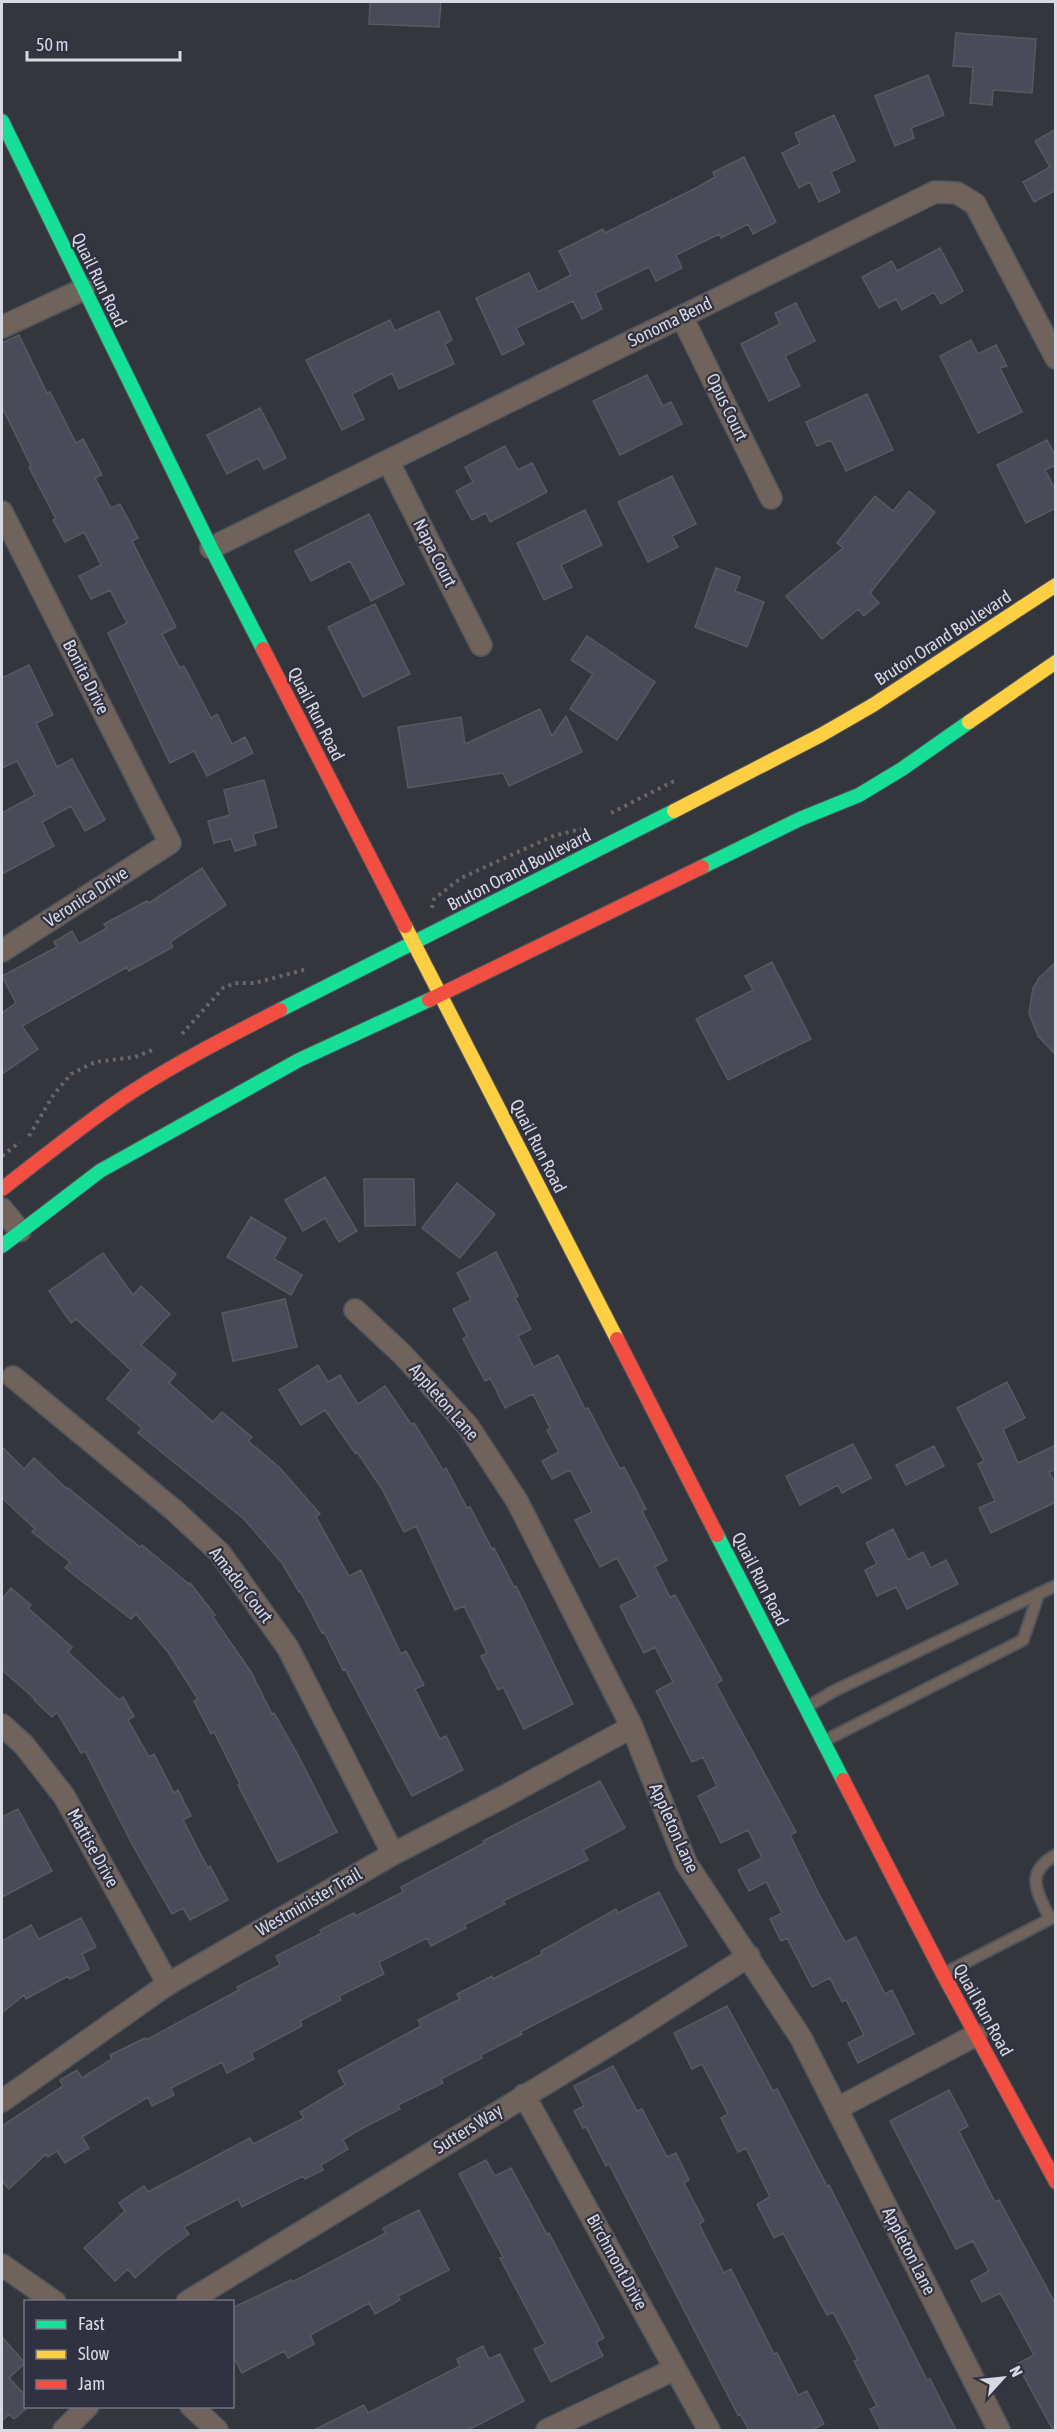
<svg xmlns="http://www.w3.org/2000/svg" width="1057" height="2432" viewBox="0 0 1057 2432" font-family="'Asap Condensed',sans-serif">
	<rect width="100%" height="100%" fill="#34363e"/>
	<path fill="#4a4b59" stroke="#585960" stroke-width="1.5" d="M370 2H441L439 27 369 24Z
		M956 33 1036 39 1032 93 993 90 992 105 970 103 973 67 953 66Z
		M928 75 944 115 911 128 914 138 895 146 875 96Z
		M834 115 855 161 831 172 840 192 819 202 810 182 799 188 782 153 800 144 795 133Z
		M1056 129V190L1034 202 1023 182 1050 167 1035 141Z
		M744 157 776 222 753 234 748 224 721 238 719 234 676 255 682 268 656 281 649 267 595 293 602 309 582 319 573 301 516 328 524 344 502 355 476 298 529 273 538 292 571 275 559 251 603 229 605 233 696 188 715 177 713 172Z
		M940 248 963 291 941 304 934 292 902 310 896 299 879 308 862 277 892 261 897 271Z
		M796 303 815 341 785 356 800 386 769 401 741 344 780 324 775 313Z
		M439 311 452 340 445 344 454 364 399 389 392 373 352 394 364 419 342 430 306 360 390 320 395 331Z
		M19 335 47 393 50 392 76 443 83 439 102 475 95 478 111 508 120 504 138 538 132 541 176 627 162 634 180 668 184 666 211 718 217 714 232 744 245 737 253 753 207 776 194 751 170 763 108 633 127 623 110 590 91 599 79 576 101 565 84 532 65 542 53 520 56 519 29 467 31 466 2 407V343Z
		M971 340 978 354 996 345 1007 366 1000 368 1022 412 978 433 940 356Z
		M647 375 663 406 671 402 682 424 620 455 593 401Z
		M867 394 893 450 846 471 831 440 817 446 806 422Z
		M260 408 286 458 264 469 258 458 227 474 207 435Z
		M1047 440 1056 457V465L1045 470 1056 491V508L1026 523 997 465Z
		M505 446 518 470 532 463 547 492 490 522 486 513 472 520 456 491 473 482 465 467Z
		M672 476 696 524 672 536 678 547 648 562 618 502Z
		M909 491 935 512 870 593 879 603 864 616 858 609 822 639 786 596 843 548 837 543 875 496 893 511Z
		M585 510 602 545 561 565 572 587 544 600 517 543Z
		M369 514 404 584 371 601 350 561 311 581 295 551Z
		M716 568 740 577 735 591 764 602 747 647 695 627Z
		M375 604 410 674 363 697 328 627Z
		M587 636 655 682 617 740 570 709 593 674 571 660Z
		M29 665 53 715 36 723 57 767 72 759 105 820 85 831 71 806 42 822 54 846 2 874V813L35 795 17 761 2 768V678Z
		M540 709 552 736 566 716 582 752 509 786 503 773 408 788 398 727 461 717 465 744Z
		M264 780 277 827 253 834 256 845 235 851 231 839 214 843 208 821 230 815 224 790Z
		M202 868 226 905 170 942 173 947 129 971 127 967 22 1026 38 1049 2 1074V1013L16 1003 2 976 57 947 54 942 72 931 79 944 107 928 104 924 147 901 149 903Z
		M772 962 811 1039 728 1080 696 1019 753 990 745 976Z
		M1056 962V1055L1038 1036 1029 1013 1033 988 1039 978Z
		M325 1177 357 1231 339 1242 325 1218 303 1231 285 1200Z
		M364 1179H414L415 1225 365 1226Z
		M457 1183 495 1214 460 1258 422 1228Z
		M251 1217 286 1238 274 1259 302 1275 291 1295 227 1257Z
		M496 1252 518 1296 515 1298 531 1329 518 1336 534 1367 558 1355 585 1409 588 1408 620 1469 624 1467 646 1509 642 1511 667 1560 655 1567 670 1597 675 1595 722 1680 716 1684 796 1832 790 1835 819 1894 845 1942 856 1937 885 1994 892 1990 914 2034 858 2063 848 2043 864 2035 846 2000 842 2002 830 1978 812 1987 787 1938 781 1941 770 1919 782 1913 766 1882 749 1891 738 1870 762 1858 748 1830 721 1843 698 1796 717 1786 703 1757 692 1762 656 1691 673 1682 655 1647 644 1653 620 1606 638 1597 617 1558 600 1567 575 1520 592 1512 570 1470 552 1479 542 1461 559 1452 547 1430 550 1428 533 1394 505 1408 490 1378 485 1381 463 1339 467 1336 453 1309 471 1300 457 1273Z
		M103 1253 133 1295 141 1286 170 1314 141 1345 176 1374 169 1383 213 1422 222 1412 252 1437 248 1441 279 1467 320 1514 316 1517 349 1576 361 1570 401 1654 406 1651 424 1685 415 1689 440 1739 446 1736 463 1770 412 1796 345 1669 343 1670 324 1632 322 1633 300 1591 299 1592 282 1563 244 1519 138 1433 142 1428 107 1399 131 1370 76 1319 71 1323 49 1291Z
		M285 1299 297 1347 233 1361 222 1313Z
		M318 1365 328 1382 340 1375 358 1404 385 1386 411 1424 414 1423 443 1470 446 1468 467 1508 470 1507 492 1549 494 1548 514 1587 516 1586 573 1704 524 1729 503 1687 498 1690 481 1656 487 1653 464 1606 455 1610 416 1526 404 1532 382 1489 357 1452 355 1453 325 1410 301 1425 279 1390Z
		M1007 1382 1025 1418 1003 1429 1018 1463 1056 1445V1469L1049 1472 1056 1485V1502L991 1533 979 1508 995 1501 978 1464 984 1461 957 1408Z
		M853 1444 871 1478 842 1493 838 1485 800 1505 786 1476Z
		M934 1446 944 1466 906 1485 896 1465Z
		M2 1447 24 1469 34 1458 67 1489 68 1488 140 1547 142 1545 189 1584 190 1583 215 1615 213 1617 251 1672 272 1714 274 1713 298 1755 337 1832 278 1862 238 1785 240 1784 214 1732 211 1734 194 1701 198 1699 168 1652 136 1614 131 1619 65 1568 70 1562 32 1532 35 1529 2 1498Z
		M893 1529 908 1560 923 1552 931 1568 946 1560 958 1584 907 1609 896 1587 877 1596 865 1570 877 1564 866 1543Z
		M11 1588 31 1605 28 1608 72 1647 68 1652 119 1700 123 1697 134 1716 128 1720 149 1757 154 1754 174 1793 178 1790 191 1816 183 1820 208 1868 210 1866 228 1900 190 1920 183 1908 172 1914 133 1846 85 1751 81 1753 57 1712 52 1717 34 1700 35 1699 2 1670V1599Z
		M600 1781 625 1828 583 1850 588 1860 503 1901 505 1904 464 1925 466 1928 431 1946 427 1938 379 1962 384 1974 339 1996 341 2000 300 2021 302 2026 251 2053 254 2059 227 2073 222 2062 171 2088 174 2095 152 2106 148 2097 82 2137 89 2148 65 2163 57 2151 48 2157 46 2154 9 2189 2 2181V2126L63 2086 60 2080 77 2070 82 2078 112 2059 110 2055 145 2038 146 2040 239 1990 237 1987 280 1965 276 1956 322 1933 320 1930 354 1913 356 1916 403 1892 401 1887 484 1843 483 1841Z
		M18 1809 52 1871 2 1897V1817Z
		M659 1892 687 1946 520 2032 522 2034 481 2055 482 2058 441 2079 443 2083 398 2105 400 2109 357 2131 343 2140 348 2149 321 2165 323 2170 305 2179 303 2176 242 2207 238 2199 184 2227 189 2234 163 2253 135 2278 128 2269 115 2281 84 2248 125 2211 119 2203 144 2186 148 2192 250 2138 253 2144 304 2118 300 2112 345 2085 338 2071 421 2026 418 2020 460 1999 457 1994 492 1976 493 1979 542 1954 541 1951 616 1909 618 1913Z
		M81 1918 96 1947 82 1954 89 1969 70 1979 68 1976 26 1999 24 1995 2 2013V1941L31 1925 39 1939Z
		M727 2006 773 2091 777 2089 827 2186 829 2185 927 2380 930 2379 956 2430H881L870 2409 877 2406 854 2361 858 2360 833 2312 827 2315 783 2233 774 2238 757 2204 770 2197 746 2148 738 2152 721 2118 728 2114 702 2064 692 2069 674 2033Z
		M613 2066 637 2111 642 2109 667 2157 676 2153 689 2180 684 2183 704 2221 699 2224 724 2273 731 2269 774 2354 777 2353 798 2395 807 2391 824 2424 812 2430H749L740 2414 738 2415 609 2164 606 2166 586 2127 583 2128 574 2111 584 2106 574 2086Z
		M949 2090 968 2126 959 2131 995 2202 999 2200 1056 2305V2430H1053L1017 2364 1034 2355 1013 2316 1000 2293 982 2302 971 2281 989 2271 973 2241 956 2249 890 2121Z
		M486 2160 495 2176 511 2168 547 2234 549 2233 604 2338 596 2342 603 2356 551 2382 534 2349 545 2344 500 2258 503 2257 459 2174Z
		M419 2210 449 2270 398 2296 400 2300 375 2314 369 2303 310 2335 314 2344 288 2358 284 2351 242 2373 232 2354V2308L291 2280 292 2282 344 2255 386 2233 383 2228Z
		M2 2337 25 2363 9 2378 26 2396V2409L14 2419 9 2414 2 2421Z
		M483 2346 489 2359 500 2354 524 2401 480 2424 467 2430H314L364 2405 368 2413 460 2366 457 2359Z"/>
	<g fill="none" stroke-linecap="round" stroke-linejoin="round">
		<g stroke="#52545b" stroke-width="14">
			<path id="lane" d="M807 1707 834 1691 1055 1586
				M824 1741 1023 1640 1039 1593
				M1050 1919C1038 1893 1023 1873 1056 1855
				M943 1974 1056 1916"/>
		</g>
		<g stroke="#52545b" stroke-width="24">
			<path id="street" d="M682 317 771 498
				M2 327 84 289
				M388 461 481 645
				M2 512 170 843 2 951
				M211 548 935 192 957 193 975 204 1056 358
				M2 1209 20 1231
				M355 1310 403 1355 468 1426 517 1501 632 1727 686 1863 801 2038 999 2430
				M13 1377 175 1511 220 1553 288 1648 393 1854
				M2 1725 24 1745 64 1796 168 1984
				M524 2095 709 2430
				M2 2101 168 1984 393 1854 505 1796 632 1727
				M838 2108 976 2035
				M2 2265 55 2302
				M187 2302 635 2029 749 1956
				M191 2406 217 2430
				M64 2430 88 2406
				M547 2430 675 2369"/>
		</g>
		<g stroke="#52545b" stroke-width="16">
			<path id="fast" d="M2 121 211 548 263 649
				M702 867 800 819 859 795 902 769 969 722
				M280 1010 674 811
				M2 1246 100 1171 299 1060 429 1000
				M717 1535 843 1780"/>
		</g>
		<g stroke="#52545b" stroke-width="16">
			<path id="slow" d="M969 722 1056 662
				M674 811 821 735 873 705 1056 585
				M405 926 617 1339"/>
		</g>
		<g stroke="#52545b" stroke-width="16">
			<path id="jam" d="M263 649 405 926
				M429 1000 702 867
				M2 1189C43 1157 84 1124 127 1095 176 1063 229 1036 280 1010
				M617 1339 717 1535
				M843 1780 943 1974 1056 2182"/>
		</g>
		<path stroke="#6c6563" stroke-width="4" stroke-dasharray="3 4.5" stroke-linecap="butt" d="M611 813 676 780
			M432 908 434 899 461 878 553 836 581 829
			M182 1034 223 988 235 983H255L307 969
			M29 1136 54 1094 71 1074 95 1062 135 1057 155 1049
			M2 1156 20 1142"/>
		<use href="#lane" stroke="#6f635c" stroke-width="10"/>
		<use href="#street" stroke="#6f635c" stroke-width="21"/>
		<use href="#fast" stroke="#16e098" stroke-width="14"/>
		<use href="#slow" stroke="#ffcf43" stroke-width="14"/>
		<use href="#jam" stroke="#f24e42" stroke-width="14"/>
	</g>
	<g text-anchor="middle" stroke-width="4.5" stroke-linejoin="round" paint-order="stroke">
		<g font-size="18" fill="#d7d8e2" stroke="#313241">
			<text transform="translate(99 280) rotate(64)" y="6">Quail Run Road</text>
			<text transform="translate(670 322) rotate(-26)" y="6">Sonoma Bend</text>
			<text transform="translate(727 407) rotate(64)" y="6">Opus Court</text>
			<text transform="translate(435 553) rotate(63)" y="6">Napa Court</text>
			<text transform="translate(943 638) rotate(-33)" y="6">Bruton Orand Boulevard</text>
			<text transform="translate(86 677) rotate(63)" y="6">Bonita Drive</text>
			<text transform="translate(316 714) rotate(63)" y="6">Quail Run Road</text>
			<text transform="translate(519 870) rotate(-27)" y="6">Bruton Orand Boulevard</text>
			<text transform="translate(86 897) rotate(-33)" y="6">Veronica Drive</text>
			<text transform="translate(538 1146) rotate(63)" y="6">Quail Run Road</text>
			<text transform="translate(444 1402) rotate(49)" y="6">Appleton Lane</text>
			<text transform="translate(760 1579) rotate(63)" y="6">Quail Run Road</text>
			<text transform="translate(241 1585) rotate(52)" y="6">Amador Court</text>
			<text transform="translate(674 1828) rotate(66)" y="6">Appleton Lane</text>
			<text transform="translate(93 1848) rotate(61)" y="6">Mattise Drive</text>
			<text transform="translate(309 1902) rotate(-30)" y="6">Westminister Trail</text>
			<text transform="translate(983 2010) rotate(61)" y="6">Quail Run Road</text>
			<text transform="translate(468 2129) rotate(-32)" y="6">Sutters Way</text>
			<text transform="translate(909 2251) rotate(63)" y="6">Appleton Lane</text>
			<text transform="translate(617 2262) rotate(61)" y="6">Birchmont Drive</text>
		</g>
	</g>
	<rect width="1057" height="2432" fill="none" stroke="#d7d8e2" stroke-width="6"/>
	<rect x="24" y="2300" width="210" height="108" fill="#313241" stroke="#737481" stroke-width="1.5"/>
	<rect x="36" y="2320" width="30" height="9" fill="#16e098" stroke="#737481" stroke-width="1.5"/>
	<text x="78" y="2330" font-size="18" fill="#d7d8e2">Fast</text>
	<rect x="36" y="2350" width="30" height="9" fill="#ffcf43" stroke="#737481" stroke-width="1.5"/>
	<text x="78" y="2360" font-size="18" fill="#d7d8e2">Slow</text>
	<rect x="36" y="2380" width="30" height="9" fill="#f24e42" stroke="#737481" stroke-width="1.5"/>
	<text x="78" y="2390" font-size="18" fill="#d7d8e2">Jam</text>
	<g transform="translate(1003 2378) rotate(63)" stroke="#313241" stroke-width="4.5" paint-order="stroke">
	<path d="M0-4.5L10 22L0 15L-10 22Z" fill="#d7d8e2"/>
	<text y="-9" font-size="16" font-weight="bold" text-anchor="middle" fill="#d7d8e2">N</text>
	</g>
	<path d="M27 51v9h153v-9" fill="none" stroke="#d7d8e2" stroke-width="3"/>
	<text x="36" y="51" font-size="18" fill="#d7d8e2" stroke="#313241" stroke-width="4.5" paint-order="stroke">50 m</text>
</svg>
